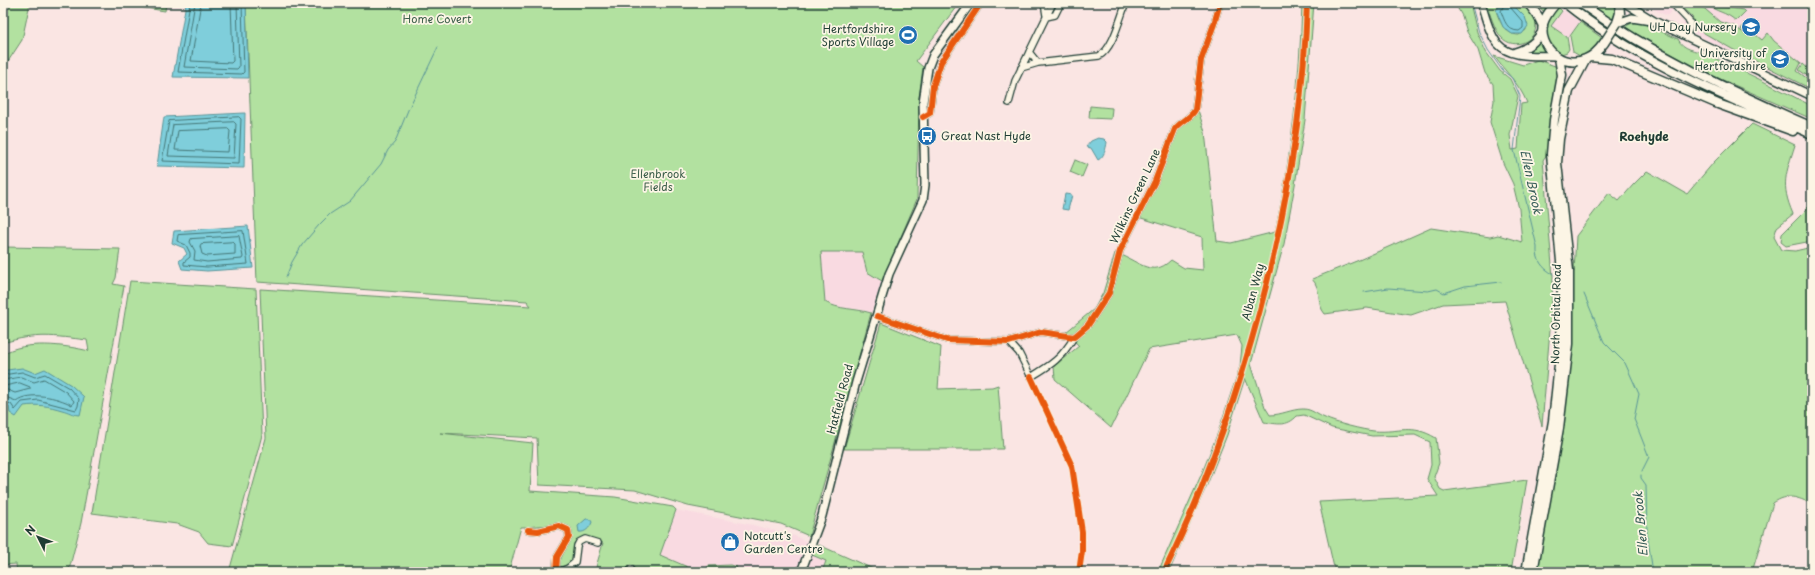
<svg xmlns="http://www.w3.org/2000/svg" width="1815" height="575" viewBox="0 0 1815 575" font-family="'Playpen Sans',sans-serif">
	<rect width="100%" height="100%" fill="#fae5e3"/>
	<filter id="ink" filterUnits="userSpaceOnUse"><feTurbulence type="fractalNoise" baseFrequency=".025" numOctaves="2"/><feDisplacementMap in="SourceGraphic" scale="8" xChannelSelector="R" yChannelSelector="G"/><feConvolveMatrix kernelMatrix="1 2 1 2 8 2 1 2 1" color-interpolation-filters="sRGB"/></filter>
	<g filter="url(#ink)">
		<path fill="#f9dae1" d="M1642 3H1812V91L1682 27 1685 20 1674 8 1667 16Z
			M1563 10 1580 22 1570 36 1566 37 1551 26Z
			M821 252H863L867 272 882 281 871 313 859 309 835 308 825 302Z
			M676 510 753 525 795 536 815 546 819 545 843 572H699L660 555Z"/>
		<path fill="#b2e1a0" stroke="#688f6a" d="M3 3H30L22 40 3 69Z
			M113 3H166L165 11Z
			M246 3H959L916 61 923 67 919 98 917 199 882 281 867 272 862 252H821L825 302C839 310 855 308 871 313L809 536 781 524 688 506 635 490 539 485 537 438 440 433 533 443 530 491 615 497 673 507 676 510 660 555 699 572H641L634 569 596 567 603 543C592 540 583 535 574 543L573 561 561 569 559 566C561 553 570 546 572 535L567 526C559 523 532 527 521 527L509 572H229L266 438 260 289 531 306 527 301 257 282Z
			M1302 3H1314L1305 120 1295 185 1284 244 1251 364 1265 407 1270 415C1281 415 1292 409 1303 409 1312 409 1317 415 1325 418 1335 423 1363 430 1374 431 1400 433 1411 423 1436 438L1439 463 1434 477 1440 489 1444 491 1527 480 1511 572H1335L1319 502 1438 496 1427 479 1431 465 1430 442 1415 435 1372 436 1332 428 1304 415 1297 416C1287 427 1277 424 1264 422L1245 378 1227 435 1207 485 1169 572H1158L1202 473 1218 432 1240 366 1242 346 1237 335 1149 349 1111 428 1055 379 1054 366 1079 346 1066 332 1094 309 1103 293 1115 253C1136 258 1151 280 1171 260L1184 268 1203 270 1202 237 1138 217 1157 183 1177 130 1192 118 1198 110 1205 132 1217 241 1231 243 1275 232C1291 157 1300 79 1302 3Z
			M1463 3H1470L1477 32 1486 52 1500 71 1510 79 1518 96 1510 135 1512 150 1518 149 1521 104 1527 103C1519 83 1506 73 1494 56L1523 65 1538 60 1555 66 1558 73 1550 115 1547 154 1543 160 1553 277 1551 317 1542 426 1505 301 1443 304 1411 315 1367 308 1325 314C1316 304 1322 289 1312 279L1359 260 1431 228 1490 237 1498 235 1522 242 1519 209 1513 184 1503 163 1490 122 1494 101 1493 84 1485 73 1478 50 1467 32 1462 16 1457 7Z
			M1486 3H1502L1496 10C1499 21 1505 35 1519 35L1526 30 1525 17 1511 3H1521C1526 8 1532 14 1535 20 1541 40 1514 52 1501 37 1494 28 1490 14 1486 3Z
			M1536 3H1551L1544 12Z
			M1588 3H1614L1615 13 1612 20Z
			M1677 3H1698L1720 22 1734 26 1745 34 1741 29 1744 25 1762 40 1768 33 1774 41 1801 63 1797 71 1812 82 1811 89 1732 49 1697 29 1692 17Z
			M1707 4 1743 10 1745 12 1736 21C1725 11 1717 13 1707 4Z
			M1558 7 1562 11 1551 26 1567 37 1569 49 1567 52 1561 54C1540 41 1545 24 1558 7Z
			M1580 22 1602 38 1592 50 1580 56 1573 52 1570 36Z
			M1640 22 1678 39C1683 50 1695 50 1706 54 1742 70 1777 88 1812 106V119L1702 71 1624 27 1632 23Z
			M1539 42 1544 52 1525 53V51L1532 48Z
			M1803 64 1812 72V79L1799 70Z
			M1090 106 1112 108 1111 119 1089 118Z
			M1752 124 1795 145C1786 174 1780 184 1793 214L1777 227 1774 237 1781 250 1795 251 1812 247V504C1797 497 1788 493 1773 503L1752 572H1537L1559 453 1564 418 1572 272H1574L1576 236 1609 193 1619 201 1633 185 1647 171 1687 194 1714 162Z
			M1075 160 1087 165 1082 177 1070 172Z
			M1810 199 1812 201V241L1786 246 1781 242 1782 234 1807 209Z
			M3 247 120 249 116 278 113 284 124 286 81 523 69 570 64 572H17L16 564 3 565V354C25 340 65 345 89 351L87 340C54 336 36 333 3 343Z
			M130 281 256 289 262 435 232 546 208 543 199 532 177 524 92 513Z
			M881 323 941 347 938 389 992 387 998 385 1003 449H844Z
			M819 545 880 572H822L826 561 812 555 815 546Z
			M730 565 737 567 735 570 716 572 707 569 708 566Z"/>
		<path fill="#7fcedb" stroke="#599498" d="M186 3H246L248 78 173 77Z
			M1502 3H1511L1525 17 1528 26 1522 34H1512L1503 27 1496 10Z
			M245 113 244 168 157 166 164 117Z
			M1098 138 1104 139 1107 142C1106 149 1104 157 1098 160L1091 148 1086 147 1091 141Z
			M1065 194 1072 195 1068 210 1062 209Z
			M248 226 253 268 207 271 182 269 179 261 187 254 184 248 172 243 174 231Z
			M22 368 35 373 45 369 71 385 84 397 80 415C70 414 70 412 62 410 49 406 37 404 24 406L16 417 10 413 9 407 3 404V372L7 370Z
			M586 519H590L592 522C590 528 585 533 579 532L578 526Z"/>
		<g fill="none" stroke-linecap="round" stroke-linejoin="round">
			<path stroke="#457777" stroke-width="1" d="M190 3 178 72 242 74 244 72 242 3
				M195 3 184 67 237 69 239 67 237 3
				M201 3 191 61 231 63 233 61 231 3
				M1505 3 1501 11C1504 20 1507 31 1519 31L1523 28V22L1510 7 1509 3
				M239 117 241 119 239 164 162 161 169 121Z
				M234 122 236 124 234 158 168 156 173 125Z
				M228 129 230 131 228 152 175 150 178 131Z
				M243 231 248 264 207 267 184 265V262L190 257V253L186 245 177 241 178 235Z
				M239 236 243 257 242 259 207 262 194 260 195 251 190 242 191 239Z
				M233 242 235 244V254L207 256 202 254 200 246 201 244Z
				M3 375 22 372 35 377 45 374 69 388 79 399 78 406 76 410 38 400 22 402 15 410 11 404 3 401
				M3 380 21 377 34 382 44 379 66 392 74 401 72 405C58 397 29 391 16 401L3 396
				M20 383 30 387V389L15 393 5 389 6 386Z"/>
			<path stroke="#599498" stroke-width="1" d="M1471 3 1479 32 1488 50 1502 70 1512 78 1520 96 1514 150 1537 247C1536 260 1542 268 1553 274
				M286 277 292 262 302 245 319 225 330 214 350 201 381 164 388 150 395 142 408 110 438 47
				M1364 292 1388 288 1428 291 1437 289 1444 293 1465 286 1501 282
				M1584 294 1604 342 1625 363 1639 394 1634 419 1649 457 1642 471
				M1641 475V478L1646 485 1647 534 1653 572"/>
			<g stroke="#1f3d34" stroke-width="8">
				<path id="minor" d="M1044 3 1046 15
					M1672 3 1690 22V27L1686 37
					M1046 17 1055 15 1061 3
					M1029 52 1038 63 1099 56C1113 49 1120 18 1126 3
					M1021 68 1038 63
					M1009 103 1015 81 1053 3
					M923 117 930 113 933 86 941 62 981 3
					M877 316 947 340 1009 342 1041 332 1074 337 1088 325 1109 293 1120 251 1155 181 1175 129C1181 121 1190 119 1195 110L1201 60 1214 24 1220 3
					M1009 342 1019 353 1031 377C1051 365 1062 358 1074 337
					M528 530 538 531 559 526 568 530 569 537 557 557 556 572
					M558 572 568 568 575 562 577 546 579 542 585 539 598 543
					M604 572H617
					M629 572 631 569"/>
			</g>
			<g stroke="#1f3d34" stroke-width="10">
				<path id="major" d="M1481 3C1485 15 1489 34 1498 44 1511 59 1538 55 1555 56
					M1625 3 1654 21 1812 96
					M1617 23 1632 18 1651 21
					M1515 52C1528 48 1536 42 1543 30
					M801 572 822 516 856 382 889 274 923 200 925 185 923 102 928 68 933 55 971 3"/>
			</g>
			<g stroke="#1f3d34" stroke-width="11">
				<path id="highway" d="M1528 3 1538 16 1543 26
					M1556 3C1551 9 1545 16 1543 24 1538 48 1563 69 1586 59 1593 56 1599 50 1604 43
					M1565 3C1638 62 1727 97 1812 134
					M1580 3C1655 56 1728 90 1812 127
					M1617 23 1620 13 1619 3
					M1590 57 1612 59 1718 104 1793 131
					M1526 572 1553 421 1561 345 1562 272 1551 154 1554 120 1562 75 1559 58
					M1533 572 1559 428 1569 344V271L1557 163 1559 139 1569 91 1586 59"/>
			</g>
			<use href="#minor" stroke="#fcf5e5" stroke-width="5.5"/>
			<use href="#major" stroke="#fcf5e5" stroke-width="7"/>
			<use href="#highway" stroke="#fcf5e5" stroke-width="8"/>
			<g stroke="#1f3d34" stroke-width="11" stroke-linecap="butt">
				<path id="highway-bridge" d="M1604 43 1617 23"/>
			</g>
			<use href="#highway-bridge" stroke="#fcf5e5" stroke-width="8"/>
			<g stroke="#fcf5e5" stroke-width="8">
				<path id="cycleway" d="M923 117 930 113 933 86 941 62 981 3
					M877 316 947 340 1009 342 1041 332 1074 337 1088 325 1109 293 1120 251 1155 181 1175 129C1181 121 1190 119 1195 110L1201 60 1214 24 1220 3
					M1031 377 1072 466 1082 532V551L1079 572
					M528 530 538 531 559 526 568 530 569 537 557 557 556 572
					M1164 572C1177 545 1190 517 1201 489 1261 336 1302 167 1307 3"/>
			</g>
			<use href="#cycleway" stroke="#e8590c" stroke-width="6"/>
		</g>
	</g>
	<defs>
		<g id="school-disc" transform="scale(1)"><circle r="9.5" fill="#1f6fb2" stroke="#fcf5e5"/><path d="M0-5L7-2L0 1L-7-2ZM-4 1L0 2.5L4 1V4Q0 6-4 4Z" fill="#fff"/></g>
		<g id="stadium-disc" transform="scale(1)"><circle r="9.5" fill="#1f6fb2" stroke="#fcf5e5"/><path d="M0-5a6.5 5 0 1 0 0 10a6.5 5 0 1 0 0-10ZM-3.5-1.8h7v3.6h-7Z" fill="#fff"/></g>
		<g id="university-disc" transform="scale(1)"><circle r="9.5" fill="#1f6fb2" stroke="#fcf5e5"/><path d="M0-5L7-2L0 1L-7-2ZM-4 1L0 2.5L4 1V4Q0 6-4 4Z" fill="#fff"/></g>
		<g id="bus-disc" transform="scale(1)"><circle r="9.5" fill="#1f6fb2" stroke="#fcf5e5"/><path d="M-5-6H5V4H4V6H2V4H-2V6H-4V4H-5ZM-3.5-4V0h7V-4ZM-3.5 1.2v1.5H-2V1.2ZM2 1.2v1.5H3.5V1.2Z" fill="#fff"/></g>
		<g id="shop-disc" transform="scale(1)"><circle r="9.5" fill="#1f6fb2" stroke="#fcf5e5"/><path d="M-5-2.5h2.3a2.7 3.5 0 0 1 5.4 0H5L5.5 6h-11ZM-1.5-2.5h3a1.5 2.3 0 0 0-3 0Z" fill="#fff"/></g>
	</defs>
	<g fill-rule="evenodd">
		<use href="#school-disc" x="1751" y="27"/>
		<use href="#stadium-disc" x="908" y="35"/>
		<use href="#university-disc" x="1780" y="59"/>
		<use href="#bus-disc" x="927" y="136"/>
		<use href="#shop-disc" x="730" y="542"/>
	</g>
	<g text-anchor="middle" stroke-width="3.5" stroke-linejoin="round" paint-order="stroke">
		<g font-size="11" fill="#3c5e4a" stroke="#fcf5e5">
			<text x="437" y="23">Home Covert</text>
			<text x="658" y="178">Ellenbrook<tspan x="658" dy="13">Fields</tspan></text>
		</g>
		<g font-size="11" fill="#1f3d34" stroke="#fcf5e5" text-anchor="end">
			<text x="1737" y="31">UH Day Nursery</text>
			<text x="894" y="33">Hertfordshire<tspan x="894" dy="13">Sports Village</tspan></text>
			<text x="1766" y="57">University of<tspan x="1766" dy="13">Hertfordshire</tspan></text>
			<text x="941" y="140" text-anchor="start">Great Nast Hyde</text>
			<text x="744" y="540" text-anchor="start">Notcutt's<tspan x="744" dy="13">Garden Centre</tspan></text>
		</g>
		<g font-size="11" fill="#1f3d34" stroke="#fcf5e5">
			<text transform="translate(1135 196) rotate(-65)" y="4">Wilkins Green Lane</text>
			<text transform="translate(1253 292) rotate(-75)" y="4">Alban Way</text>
			<text transform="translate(1556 314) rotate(-89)" y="4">North Orbital Road</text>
			<text transform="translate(840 399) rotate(-75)" y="4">Hatfield Road</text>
		</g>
		<g font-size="12" font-weight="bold" fill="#1f3d34" stroke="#fcf5e5">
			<text x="1644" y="141">Roehyde</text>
		</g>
		<g font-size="12" font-style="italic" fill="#325a55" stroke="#fcf5e5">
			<text transform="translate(1531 182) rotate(78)" y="4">Ellen Brook</text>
			<text transform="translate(1641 524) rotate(-95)" y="4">Ellen Brook</text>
		</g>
	</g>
	<rect width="1815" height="575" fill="none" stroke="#fcf5e5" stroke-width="16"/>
	<rect x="8" y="8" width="1799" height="559" fill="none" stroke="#1f3d34" stroke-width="1.5" filter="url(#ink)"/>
	<g transform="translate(38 537) rotate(312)" stroke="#fcf5e5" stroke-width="3" paint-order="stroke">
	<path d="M0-3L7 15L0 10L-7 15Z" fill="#1f3d34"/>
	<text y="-6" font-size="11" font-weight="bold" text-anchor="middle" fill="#1f3d34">N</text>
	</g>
</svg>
